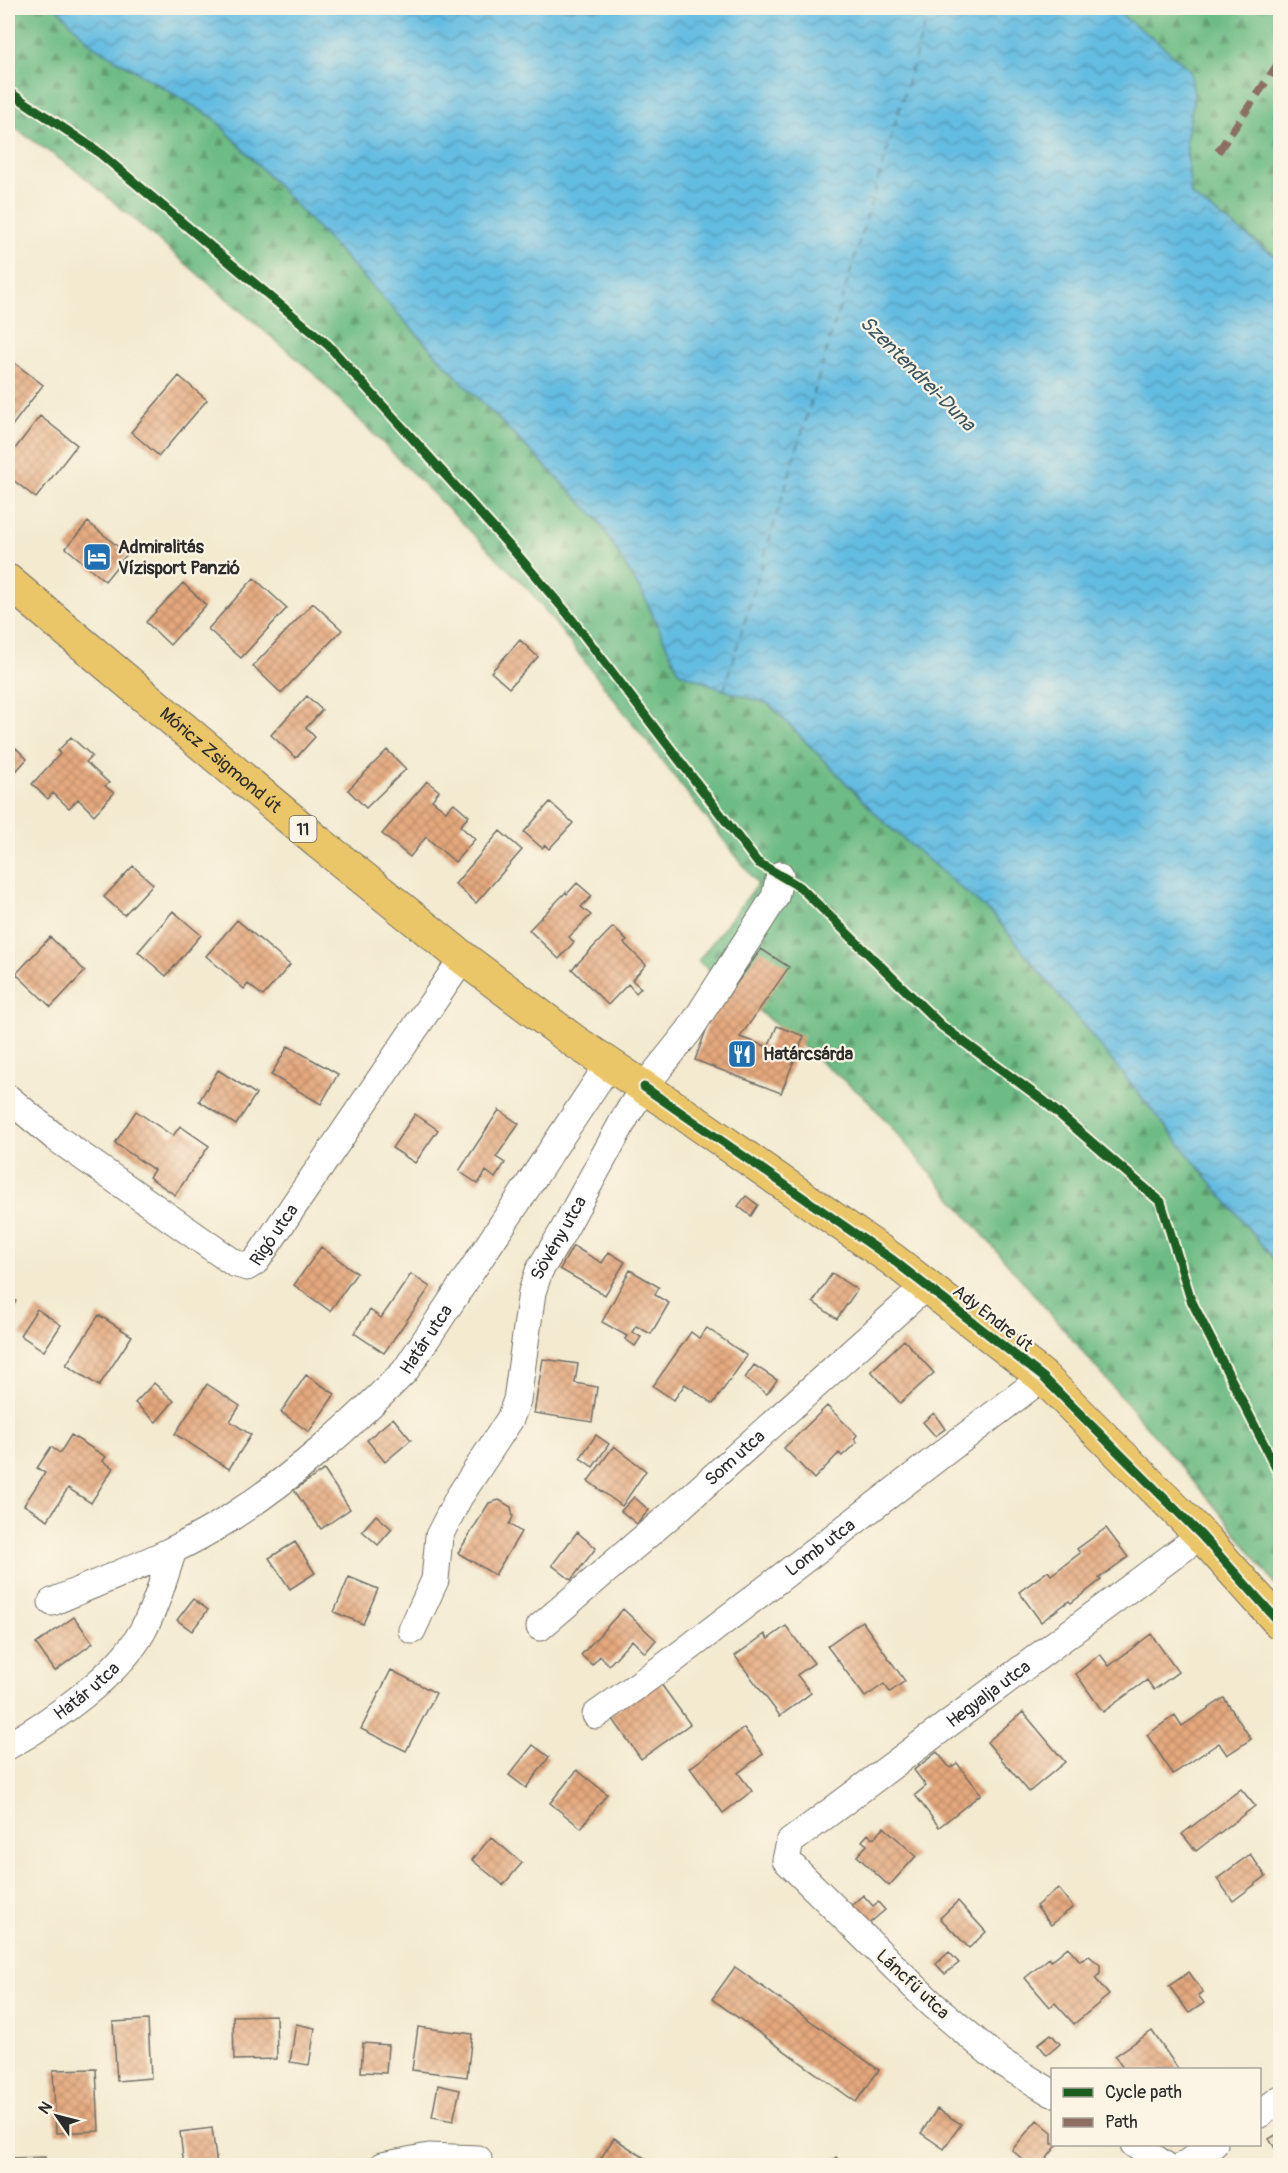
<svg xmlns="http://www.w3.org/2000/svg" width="1288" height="2173" viewBox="0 0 1288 2173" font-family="Pangolin,sans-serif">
	<defs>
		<pattern id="forest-firs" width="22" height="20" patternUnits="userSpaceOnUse" patternTransform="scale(1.5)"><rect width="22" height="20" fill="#6ebc85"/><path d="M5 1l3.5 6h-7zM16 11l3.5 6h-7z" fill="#5b996d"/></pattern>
		<pattern id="water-waves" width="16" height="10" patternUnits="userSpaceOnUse" patternTransform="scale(1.5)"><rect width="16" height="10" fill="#64bce1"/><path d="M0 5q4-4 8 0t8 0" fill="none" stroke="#5399b7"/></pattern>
		<pattern id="building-cross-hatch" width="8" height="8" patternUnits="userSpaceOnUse" patternTransform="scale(1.5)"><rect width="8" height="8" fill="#e5a97e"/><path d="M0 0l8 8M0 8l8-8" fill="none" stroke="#ba8a67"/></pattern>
	</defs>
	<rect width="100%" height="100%" fill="#fcf5e5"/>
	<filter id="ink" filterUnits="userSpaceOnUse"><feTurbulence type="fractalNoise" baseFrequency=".0167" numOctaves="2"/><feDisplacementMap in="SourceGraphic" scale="12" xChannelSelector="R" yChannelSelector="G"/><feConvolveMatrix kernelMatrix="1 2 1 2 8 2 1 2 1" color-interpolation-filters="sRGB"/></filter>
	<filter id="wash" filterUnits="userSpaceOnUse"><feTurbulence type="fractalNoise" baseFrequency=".008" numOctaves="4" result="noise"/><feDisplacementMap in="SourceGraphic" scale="24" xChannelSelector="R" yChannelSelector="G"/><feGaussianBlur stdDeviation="1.35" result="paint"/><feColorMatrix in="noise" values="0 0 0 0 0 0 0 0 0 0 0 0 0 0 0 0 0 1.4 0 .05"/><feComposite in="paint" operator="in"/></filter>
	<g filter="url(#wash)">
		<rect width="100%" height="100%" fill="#f3ead0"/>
		<path fill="url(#forest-firs)" stroke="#4c7458" stroke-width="1.5" d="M8 8H57L92 45 214 118 462 382 597 518 645 598 679 672 724 690 769 704 885 823 995 917 1280 1267V1591L1228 1522 869 1101 698 961 758 884 530 591 309 369 81 174 8 123Z
			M1112 8H1280V251L1275 255 1191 195 1186 141 1194 96Z"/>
		<path fill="url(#water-waves)" stroke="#487486" stroke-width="1.5" d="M57 8H1112L1158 42 1190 70 1194 96 1186 141 1191 195 1274 255 1280 251V1267L995 917 885 823 769 704 724 690 679 672 645 598 597 518 462 382 214 118 92 45Z"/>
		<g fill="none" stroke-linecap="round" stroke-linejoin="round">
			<path stroke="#3c5662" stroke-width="1.5" stroke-dasharray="8 6" stroke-linecap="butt" d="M724 690 930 8"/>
		</g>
		<g id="blocks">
			<path fill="url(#building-cross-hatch)" d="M8 358 43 385 8 431Z
				M179 376 207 400 159 456 131 432Z
				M40 416 77 445 36 498 8 476V458Z
				M88 522 127 554 105 581 66 548Z
				M254 578 287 608 241 658 208 629Z
				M183 583 206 605 170 645 146 622Z
				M313 603 342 630 281 693 253 666Z
				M520 640 538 657 509 688 491 672Z
				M307 696 322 710 306 728 315 737 296 758 271 735Z
				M71 737 92 756 86 762 109 783 105 786 114 793 94 815 78 799 69 808 53 793 48 799 32 784 60 754 58 751Z
				M16 748 27 759 8 780V757Z
				M387 750 406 769 366 808 348 790Z
				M427 781 439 791 432 800 446 811 454 803 469 816 460 826 475 839 455 862 426 837 410 857 382 834Z
				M550 802 573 823 549 849 545 845 542 848 524 832Z
				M500 831 522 850 476 903 455 884Z
				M133 866 153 884 124 915 104 897Z
				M577 883 592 896 581 907 591 915 569 937 574 942 559 959 529 930 566 892 567 894Z
				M173 911 201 935 166 976 138 952Z
				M237 920 290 965 263 996 248 984 244 989 206 956Z
				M613 927 627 941 624 943 646 965 632 980 641 988 636 993 628 984 608 1005 572 969Z
				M50 937 85 971 51 1007 16 974Z
				M761 949 789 967 740 1037 768 1047 777 1026 804 1036 781 1093 695 1060 709 1022Z
				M288 1046 338 1074 321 1104 271 1075Z
				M218 1070 256 1094 236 1125 199 1101Z
				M499 1110 519 1124 496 1157 505 1163 495 1178 486 1171 478 1184 459 1171Z
				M136 1111 173 1136 180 1126 209 1146 175 1195 149 1177 154 1170 115 1143Z
				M415 1114 438 1130 415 1163 392 1148Z
				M746 1196 758 1205 751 1216 738 1206Z
				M573 1246 602 1263 609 1252 625 1262 605 1295 560 1269Z
				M321 1247 357 1273 330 1311 294 1285Z
				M630 1270 659 1287 655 1295 669 1303 651 1334 636 1326 632 1332 641 1337 635 1346 625 1339 627 1336 602 1322Z
				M832 1273 857 1290 837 1319 813 1302Z
				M411 1274 430 1287 384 1353 354 1333 370 1310 381 1318Z
				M8 1296 16 1301 8 1315Z
				M37 1309 61 1325 44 1351 20 1335Z
				M99 1315 132 1336 99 1386 66 1365Z
				M707 1328 747 1356 713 1404 685 1384 674 1400 653 1386 691 1332 699 1338Z
				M904 1340 934 1373 900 1403 871 1371Z
				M543 1359 578 1364 575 1383 597 1387 592 1422 534 1413Z
				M754 1365 777 1380 767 1394 745 1378Z
				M306 1375 335 1394 309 1432 281 1412Z
				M154 1383 174 1401 156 1422 135 1403Z
				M207 1384 240 1406 230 1421 251 1435 229 1469 175 1434Z
				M827 1406 857 1435 854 1439 857 1442 842 1456 839 1453 814 1479 784 1448Z
				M934 1413 945 1429 935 1436 923 1422Z
				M393 1418 411 1440 385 1462 367 1440Z
				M71 1435 106 1457 103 1461 113 1468 91 1503 68 1488 48 1520 24 1505 45 1473 37 1468 51 1447 60 1453Z
				M596 1435 609 1444 593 1467 580 1458Z
				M614 1446 646 1471 622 1506 588 1481Z
				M324 1470 350 1509 321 1529 294 1490Z
				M634 1497 649 1510 637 1524 621 1511Z
				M499 1500 511 1507 513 1517 509 1524 521 1532 495 1575 458 1553 489 1503Z
				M376 1515 392 1529 378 1545 362 1531Z
				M1106 1528 1128 1557 1099 1578 1101 1580 1071 1603 1069 1601 1041 1622 1019 1592 1048 1571 1051 1575 1080 1553 1077 1549Z
				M577 1532 596 1548 571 1580 552 1565Z
				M295 1542 315 1573 290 1589 269 1558Z
				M349 1577 378 1589 363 1624 334 1612Z
				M193 1599 208 1610 192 1631 177 1620Z
				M623 1609 656 1640 645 1653 632 1640 609 1665 600 1656 592 1665 581 1655Z
				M74 1617 93 1643 55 1671 36 1644Z
				M862 1621 905 1681 890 1692 884 1684 865 1697 827 1646Z
				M786 1626 814 1663 797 1675 811 1693 780 1716 735 1656 765 1634 768 1639Z
				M1151 1634 1178 1672 1154 1690 1147 1680 1103 1712 1076 1674 1100 1654 1109 1666Z
				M391 1670 436 1693 406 1751 361 1729Z
				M658 1680 690 1724 641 1759 610 1715Z
				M1224 1698 1251 1739 1227 1755 1219 1743 1173 1774 1147 1735 1175 1715 1182 1726Z
				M1023 1712 1065 1762 1029 1792 987 1742Z
				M744 1728 763 1754 738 1773 752 1791 723 1813 690 1768Z
				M533 1745 549 1757 526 1788 509 1775Z
				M937 1752 950 1768 957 1763 981 1794 939 1827 915 1795 926 1786 914 1770Z
				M577 1770 607 1794 581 1828 550 1803Z
				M1241 1789 1255 1806 1196 1851 1182 1834Z
				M884 1827 916 1856 889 1886 857 1856 867 1845 862 1841 868 1834 873 1839Z
				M491 1837 522 1863 503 1885 472 1860Z
				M1250 1854 1266 1876 1233 1901 1217 1879Z
				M1058 1888 1073 1907 1051 1925 1036 1906Z
				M863 1895 873 1906 878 1902 885 1910 866 1926 849 1908Z
				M958 1901 986 1932 969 1948 940 1918Z
				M1068 1947 1080 1961 1089 1956 1100 1965V1974L1095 1978 1109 1995 1074 2024 1055 2003 1050 2007 1025 1978 1049 1958 1051 1961Z
				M949 1952 959 1963 945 1974 936 1964Z
				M735 1967 879 2070 856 2102 712 1999Z
				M1189 1972 1203 1992 1198 1995 1204 2003 1189 2013 1169 1986Z
				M276 2015 277 2059 234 2060 233 2016Z
				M148 2020 151 2078 117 2081 113 2022Z
				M296 2024 315 2028 309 2065 290 2062Z
				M418 2027 472 2034 467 2077 412 2070Z
				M1152 2031 1179 2070H1124L1115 2056Z
				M1051 2034 1060 2044 1047 2055 1038 2044Z
				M363 2043 388 2045 386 2073 361 2072Z
				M96 2069 99 2131 56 2133 53 2070Z
				M438 2085 460 2090 453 2121 432 2117Z
				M937 2109 961 2124 944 2149 921 2133Z
				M1037 2120 1052 2132V2144H1058L1041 2166H1030L1012 2150Z
				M212 2128 217 2166H184L180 2132Z
				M1280 2132V2156L1269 2139Z
				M614 2138 657 2166 597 2164Z
				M45 2157V2166H8V2158Z
				M836 2157 846 2166H830Z"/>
		</g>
	</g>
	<g filter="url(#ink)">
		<use href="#blocks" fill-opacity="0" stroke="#716e65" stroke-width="1.5"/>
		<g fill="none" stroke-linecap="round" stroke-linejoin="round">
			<g stroke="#716e65" stroke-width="29">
				<g id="minor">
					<path id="s1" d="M8 1098 56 1138 234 1263 247 1267 256 1261 463 958"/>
					<path id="s2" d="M52 1602C112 1576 175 1554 230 1518 294 1477 351 1425 405 1371L609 1064"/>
					<path id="s3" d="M540 1627 681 1506 926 1286"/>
					<path id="s4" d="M412 1630 435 1580 439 1536 459 1497 510 1419 517 1400 532 1292 539 1271 562 1233 626 1116 644 1087 689 1031 775 897 780 875"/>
					<path id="s5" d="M596 1715 669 1663 1043 1377"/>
					<path id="s6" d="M8 1746C52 1721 117 1676 142 1632 156 1606 164 1578 173 1550"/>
					<path id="s7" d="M1052 2093 1001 2062 932 2004 786 1860 790 1842 1201 1535"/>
					<path d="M1260 2114 1280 2099"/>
					<path d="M1134 2144 1166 2166"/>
					<path d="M382 2166 429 2157 478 2159"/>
					<path d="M1183 2166 1214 2144"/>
				</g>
			</g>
			<g stroke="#716e65" stroke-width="35">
				<g id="major">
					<path id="s8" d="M8 581 318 842 463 958 574 1041 677 1109 893 1260 1043 1377 1201 1535 1280 1623"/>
				</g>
			</g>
			<use href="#minor" stroke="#fff" stroke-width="27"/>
			<use href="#major" stroke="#ebc669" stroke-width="33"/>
			<path stroke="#8d6e63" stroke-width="8" stroke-dasharray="15 8" stroke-linecap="butt" d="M1218 152 1280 61"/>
			<g stroke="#fcf5e5" stroke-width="13">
				<path id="cycleway" d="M8 91 96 150 328 345 514 551 567 613 757 862 800 887 942 1026 1044 1101 1161 1202 1191 1300 1280 1476
					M644 1087 893 1260 1043 1377 1201 1535 1280 1623"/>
			</g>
			<use href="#cycleway" stroke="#1b5e20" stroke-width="9"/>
		</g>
	</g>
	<defs>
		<g id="hotel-square" transform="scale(1.5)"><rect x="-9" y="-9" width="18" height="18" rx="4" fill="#1f6fb2" stroke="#fcf5e5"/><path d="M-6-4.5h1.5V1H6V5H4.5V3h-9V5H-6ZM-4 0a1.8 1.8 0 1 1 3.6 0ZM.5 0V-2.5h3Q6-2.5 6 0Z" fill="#fff"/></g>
		<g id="restaurant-square" transform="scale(1.5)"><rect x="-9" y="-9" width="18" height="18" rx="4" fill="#1f6fb2" stroke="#fcf5e5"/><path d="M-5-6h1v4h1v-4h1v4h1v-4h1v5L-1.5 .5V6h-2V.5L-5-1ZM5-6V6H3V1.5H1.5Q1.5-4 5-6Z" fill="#fff"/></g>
	</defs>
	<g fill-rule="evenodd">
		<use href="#hotel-square" x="97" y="557"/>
		<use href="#restaurant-square" x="742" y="1054"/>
	</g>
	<g text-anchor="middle" stroke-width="4.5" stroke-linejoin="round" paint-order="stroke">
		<rect fill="#fcf5e5" stroke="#6a6863" stroke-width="1.5" x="289.5" y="816" width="27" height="26" rx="4.5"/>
		<g font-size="16" font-weight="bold" fill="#2b2b2b">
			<text x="303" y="835">11</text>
		</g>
		<g font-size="18" font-weight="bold" fill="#2b2b2b" stroke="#fcf5e5" text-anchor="start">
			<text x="118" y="553">Admiralitás<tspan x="118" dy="21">Vízisport Panzió</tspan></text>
			<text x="763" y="1060">Határcsárda</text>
		</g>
		<g font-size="18" fill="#2b2b2b" stroke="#fcf5e5">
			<text dy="6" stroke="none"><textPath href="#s8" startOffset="278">Móricz Zsigmond út</textPath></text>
			<text dy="6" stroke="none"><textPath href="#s1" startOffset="336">Rigó utca</textPath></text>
			<text dy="6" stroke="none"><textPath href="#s4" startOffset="426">Sövény utca</textPath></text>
			<text transform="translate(993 1318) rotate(38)" y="6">Ady Endre út</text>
			<text dy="6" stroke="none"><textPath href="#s2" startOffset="464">Határ utca</textPath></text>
			<text dy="6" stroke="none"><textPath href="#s3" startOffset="258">Som utca</textPath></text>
			<text dy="6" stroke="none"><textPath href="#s5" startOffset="280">Lomb utca</textPath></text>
			<text dy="6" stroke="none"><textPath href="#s6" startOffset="96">Határ utca</textPath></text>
			<text dy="6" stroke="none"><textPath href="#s7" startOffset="621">Hegyalja utca</textPath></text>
			<text transform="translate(913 1984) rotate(43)" y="6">Láncfű utca</text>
		</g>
		<g font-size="20" font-style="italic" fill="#3c5662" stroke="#fcf5e5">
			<text transform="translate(918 373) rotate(45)" y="7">Szentendrei-Duna</text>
		</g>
	</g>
	<rect width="1288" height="2173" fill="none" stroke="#fcf5e5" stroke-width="30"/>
	<rect x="1051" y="2068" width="210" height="78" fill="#fcf5e5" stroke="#a8a49b" stroke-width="1.5"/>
	<rect x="1063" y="2088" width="30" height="9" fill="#1b5e20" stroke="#a8a49b" stroke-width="1.5"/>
	<text x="1105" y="2098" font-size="18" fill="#2b2b2b">Cycle path</text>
	<rect x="1063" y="2118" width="30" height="9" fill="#8d6e63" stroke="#a8a49b" stroke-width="1.5"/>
	<text x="1105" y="2128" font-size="18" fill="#2b2b2b">Path</text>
	<g transform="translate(57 2116) rotate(305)" stroke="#fcf5e5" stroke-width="4.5" paint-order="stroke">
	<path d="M0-4.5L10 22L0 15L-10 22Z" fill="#2b2b2b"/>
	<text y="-9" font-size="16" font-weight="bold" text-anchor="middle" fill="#2b2b2b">N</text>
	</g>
</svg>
